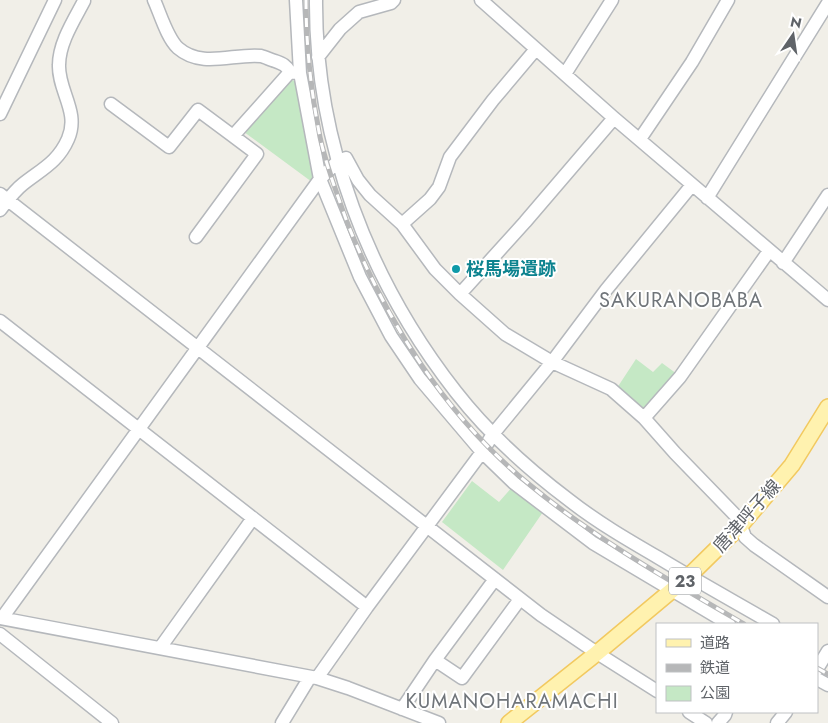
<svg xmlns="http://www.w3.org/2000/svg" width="828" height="723" viewBox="0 0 828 723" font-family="Jost,'Noto Sans JP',sans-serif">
	<rect width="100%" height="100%" fill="#f1efe8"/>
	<path fill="#c5e8c5" d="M290 80 298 81 316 177 312 182 244 132Z
		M636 359 653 372 662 363 677 374 647 408H641L617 388Z
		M472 481 499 502 513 486 543 512 503 570 442 522Z"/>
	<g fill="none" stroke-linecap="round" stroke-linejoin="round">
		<g stroke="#b5b8bc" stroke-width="15">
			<path id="minor" d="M154 0C160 13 167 38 178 48 202 69 234 53 261 56 265 57 271 60 275 61 283 64 286 65 290 72L298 73
				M296 0 300 73 320 179 360 277 391 336 420 379 482 452 514 483 593 543 729 624
				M316 0C315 142 369 281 456 392 488 433 528 469 569 500 597 522 628 540 659 558 697 581 735 602 773 624
				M481 0 614 118 828 300
				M318 57 340 29 359 12 391 3 394 0
				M565 74 612 0
				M111 104 169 147 198 110 233 136 290 72
				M0 114 55 0
				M640 139 692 62 728 0
				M0 194 541 615 597 653 657 691
				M707 198 828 3
				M0 210C7 201 14 191 23 184 42 169 58 162 68 139 80 112 58 91 59 65 59 43 74 20 84 1
				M402 224 430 199 439 187 450 157 493 100 536 49
				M196 237 257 154 233 136
				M783 263 828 195
				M460 294 525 222 614 118
				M0 321 367 607
				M644 418 680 377 769 251
				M0 618 317 678 348 688 439 723
				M2 618 320 179 337 162 346 158 358 180 370 195 402 224 435 269 460 294 505 334 552 362 611 389 644 418 675 453 738 518 745 537 754 545 828 597
				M0 634 112 723
				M160 648 253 518
				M435 660 495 579
				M817 669 828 651
				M317 678 367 607 482 452 493 434 552 362 606 290 692 185
				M817 679 828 685
				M402 709 435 660 462 678 520 599
				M689 712 706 723
				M282 723 310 677
				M718 723 725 715 726 712
				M777 723 786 712"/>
		</g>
		<g stroke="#f2c960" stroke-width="18">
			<path id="major" d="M509 723 597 653 689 576 741 525 792 465 828 407"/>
		</g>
		<use href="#minor" stroke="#fff" stroke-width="12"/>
		<use href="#major" stroke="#fff2af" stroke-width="15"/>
		<g stroke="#b6b7b8" stroke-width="5">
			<path id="rail" d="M306 0C306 46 311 92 320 137 326 165 337 194 347 222 386 321 446 417 530 485 594 538 672 582 744 624
				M817 668 828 674"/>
		</g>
		<use href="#rail" stroke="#fff" stroke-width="3" stroke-dasharray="9" stroke-linecap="butt"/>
	</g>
	<circle fill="#0f9aa8" stroke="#fff" stroke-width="2" cx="456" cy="269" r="5"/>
	<g text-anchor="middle" stroke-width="4" stroke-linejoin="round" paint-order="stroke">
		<rect fill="#fff" stroke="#8f9295" stroke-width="1" x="669" y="567.5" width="32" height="27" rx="4"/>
		<g font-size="16" font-weight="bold" fill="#5f6368">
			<text x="685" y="587">23</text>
		</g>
		<g font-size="18" font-weight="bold" fill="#0d838f" stroke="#fff" text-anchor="start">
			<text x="466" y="275">桜馬場遺跡</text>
		</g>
		<g font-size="18" fill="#5f6368" stroke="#fff">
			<text transform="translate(747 516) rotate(-48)" y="6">唐津呼子線</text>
		</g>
		<g font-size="20" letter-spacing="1" fill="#70757a" stroke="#fff">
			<text x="681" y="307">SAKURANOBABA</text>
			<text x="512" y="708">KUMANOHARAMACHI</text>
		</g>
	</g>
	<rect x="656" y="623" width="162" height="90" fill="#ffffff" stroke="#bfc1c3"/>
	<rect x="666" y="639" width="25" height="8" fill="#fff2af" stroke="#bfc1c3"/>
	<text x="700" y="648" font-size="15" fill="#5f6368">道路</text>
	<rect x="666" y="664" width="25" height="8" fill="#b6b7b8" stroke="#bfc1c3"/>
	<text x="700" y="673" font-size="15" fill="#5f6368">鉄道</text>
	<rect x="666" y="686" width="25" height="15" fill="#c5e8c5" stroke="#bfc1c3"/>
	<text x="700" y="698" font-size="15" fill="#5f6368">公園</text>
	<g transform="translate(793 35) rotate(13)" stroke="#ffffff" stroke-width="4" paint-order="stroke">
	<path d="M0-4L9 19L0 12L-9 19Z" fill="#5f6368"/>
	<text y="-8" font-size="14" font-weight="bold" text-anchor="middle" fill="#5f6368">N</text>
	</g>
</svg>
